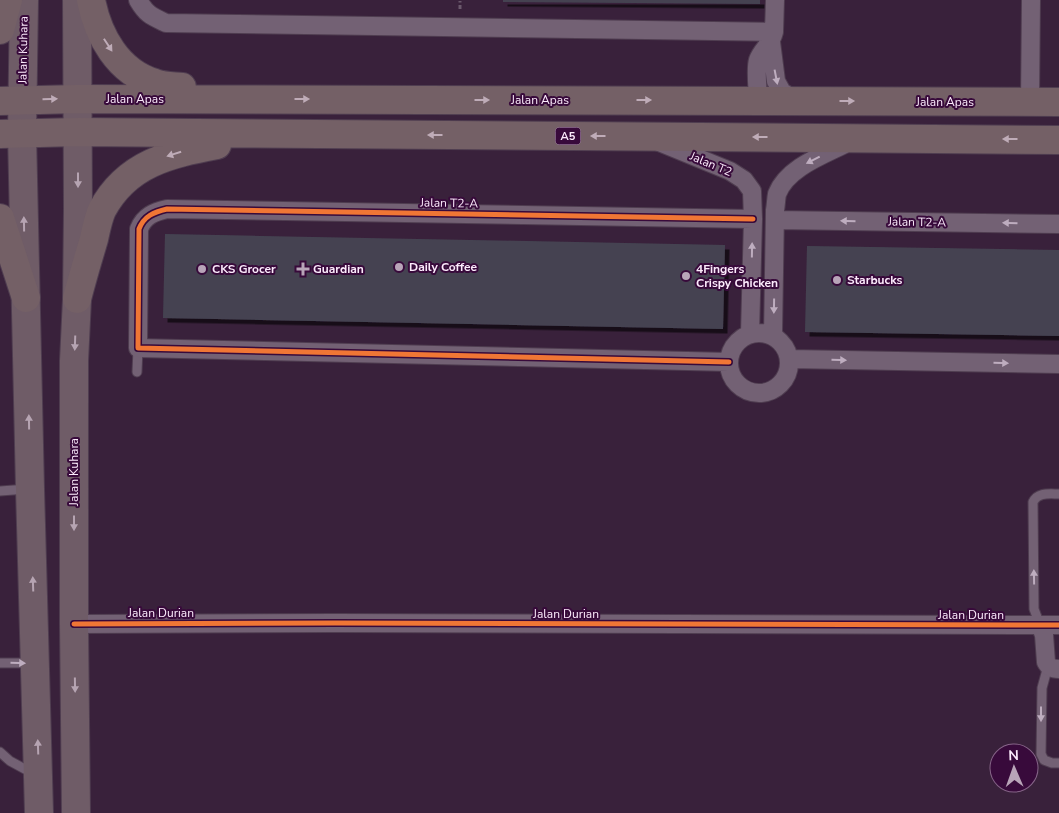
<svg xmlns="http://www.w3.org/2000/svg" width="1059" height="813" viewBox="0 0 1059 813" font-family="'Nunito Sans',sans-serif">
	<defs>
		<filter id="shadow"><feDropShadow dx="4.5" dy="4.5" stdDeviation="0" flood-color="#0009"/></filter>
	</defs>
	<rect width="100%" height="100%" fill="#39213b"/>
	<path fill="#444351" filter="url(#shadow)" d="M503 0H760V4L503 2Z
		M165 234 725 245 723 329 163 318Z
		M807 246 1059 250V336L805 332Z"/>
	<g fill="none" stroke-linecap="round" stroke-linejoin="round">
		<g stroke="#4f3d50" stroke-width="11">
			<path id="lane" d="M137 372 138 348
				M0 491 27 489
				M1040 625 1034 609 1033 502C1038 492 1049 494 1059 494
				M0 663H32
				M1048 666 1042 688 1041 754 1044 760 1052 763H1059
				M0 752 10 761 34 774"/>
		</g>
		<g stroke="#4f3d50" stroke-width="20">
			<path id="street" d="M138 0C147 15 151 16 166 23L774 32
				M771 42 776 81 782 92 798 101
				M758 100C758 90 755 69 758 60 762 49 771 45 774 32L775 0
				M1030 102 1031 0
				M659 142 730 171 744 180 752 191 753 219 750 334
				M775 220 1059 224
				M729 363a30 30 0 1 1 60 0a30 30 0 1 1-60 0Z
				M773 335 775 210C776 205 776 199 777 194 787 167 826 154 849 142
				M790 359 1059 364
				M729 362 138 348 139 229C144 216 154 212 167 209L753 219
				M74 624 335 623 1059 625
				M1040 625 1044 635 1046 662C1049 668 1053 669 1059 669"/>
		</g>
		<g stroke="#4f3d50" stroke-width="30">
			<path id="primary" d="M24 0 22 134 30 489 39 813
				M76 813 74 624V361L77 299 78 210 77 0"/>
		</g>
		<g stroke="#4f3d50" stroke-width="30">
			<path id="highway" d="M91 0C98 36 118 72 155 83 163 86 173 86 182 87
				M0 30 8 0
				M0 101 78 99 1059 102
				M0 134 78 132 1059 140
				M0 218 26 298
				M77 299C82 279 88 259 94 239 96 230 98 219 102 210 127 163 170 154 217 145"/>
		</g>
		<path stroke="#6b596c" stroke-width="3" stroke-dasharray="4 2.5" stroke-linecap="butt" d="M460 9V1"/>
		<use href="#lane" stroke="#736174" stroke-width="9"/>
		<use href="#street" stroke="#736174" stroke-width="18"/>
		<use href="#primary" stroke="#6f5c67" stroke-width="28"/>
		<use href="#highway" stroke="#746066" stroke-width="28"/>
		<g stroke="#380a3b" stroke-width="8">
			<path id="cycleway" d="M729 362 138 348 139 229C144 216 154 212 167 209L753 219
				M74 624 335 623 1059 625"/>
		</g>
		<use href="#cycleway" stroke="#f07635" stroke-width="5"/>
	</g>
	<defs><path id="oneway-solid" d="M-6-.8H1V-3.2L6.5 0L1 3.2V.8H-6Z" transform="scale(1.25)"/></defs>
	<g fill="#bfacb8">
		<use href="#oneway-solid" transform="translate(108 45) rotate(57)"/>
		<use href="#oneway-solid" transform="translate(50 99) rotate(-2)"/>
		<use href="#oneway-solid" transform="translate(302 99)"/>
		<use href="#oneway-solid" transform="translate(482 100)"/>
		<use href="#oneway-solid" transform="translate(644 100)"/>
		<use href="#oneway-solid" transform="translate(847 101)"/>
		<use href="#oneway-solid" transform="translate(435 135) rotate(-180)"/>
		<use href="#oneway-solid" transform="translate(598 136) rotate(-180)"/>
		<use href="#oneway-solid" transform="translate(760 137) rotate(-180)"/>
		<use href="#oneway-solid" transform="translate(1010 139) rotate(-180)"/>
		<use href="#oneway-solid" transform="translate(174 154) rotate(162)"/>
	</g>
	<g fill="#beadbf">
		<use href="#oneway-solid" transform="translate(776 77) rotate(79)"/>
		<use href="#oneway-solid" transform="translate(813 160) rotate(153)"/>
		<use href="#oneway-solid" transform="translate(848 221) rotate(-179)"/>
		<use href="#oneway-solid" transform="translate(1010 223) rotate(-179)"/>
		<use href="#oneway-solid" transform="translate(752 250) rotate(-89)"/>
		<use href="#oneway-solid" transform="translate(774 306) rotate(91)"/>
		<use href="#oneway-solid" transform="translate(839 360) rotate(1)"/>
		<use href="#oneway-solid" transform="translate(1001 363) rotate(1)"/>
		<use href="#oneway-solid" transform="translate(1034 577) rotate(-91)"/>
		<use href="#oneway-solid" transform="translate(18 663) rotate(1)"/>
		<use href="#oneway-solid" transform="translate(1041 714) rotate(90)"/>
	</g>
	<g fill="#b6a4b2">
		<use href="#oneway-solid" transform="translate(78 180) rotate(90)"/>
		<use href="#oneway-solid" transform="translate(24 224) rotate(-91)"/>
		<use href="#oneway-solid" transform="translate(75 343) rotate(92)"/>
		<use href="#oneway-solid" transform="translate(29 422) rotate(-91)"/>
		<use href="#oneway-solid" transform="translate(74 523) rotate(90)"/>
		<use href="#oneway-solid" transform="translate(33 584) rotate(-92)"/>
		<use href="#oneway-solid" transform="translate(75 685) rotate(89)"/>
		<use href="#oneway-solid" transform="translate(38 747) rotate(-92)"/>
	</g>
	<g fill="#b8a4b8" stroke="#380a3b" stroke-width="2">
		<circle cx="399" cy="267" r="5"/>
		<circle cx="202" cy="269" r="5"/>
		<path d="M300.5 261.5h5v5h5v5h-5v5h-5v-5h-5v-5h5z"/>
		<circle cx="686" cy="276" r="5"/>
		<circle cx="837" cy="280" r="5"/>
	</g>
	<g text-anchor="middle" stroke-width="4" stroke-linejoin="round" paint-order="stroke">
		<rect fill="#380a3b" stroke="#c1a8c2" stroke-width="1" x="555.5" y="127.5" width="25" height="17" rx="4"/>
		<g font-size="11" font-weight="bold" fill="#fcebfc">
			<text x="568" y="140">A5</text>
		</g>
		<g font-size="12" fill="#fcebfc" stroke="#380a3b">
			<text transform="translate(23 50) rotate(-89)" y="4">Jalan Kuhara</text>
			<text x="135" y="103">Jalan Apas</text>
			<text x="540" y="104">Jalan Apas</text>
			<text x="945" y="106">Jalan Apas</text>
			<text transform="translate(711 164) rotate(23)" y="4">Jalan T2</text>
			<text transform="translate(449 203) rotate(1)" y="4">Jalan T2-A</text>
			<text transform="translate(917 222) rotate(1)" y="4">Jalan T2-A</text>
			<text transform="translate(74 472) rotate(-90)" y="4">Jalan Kuhara</text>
			<text x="161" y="617">Jalan Durian</text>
			<text x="566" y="618">Jalan Durian</text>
			<text x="971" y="619">Jalan Durian</text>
		</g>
		<g font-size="12" font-weight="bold" fill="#fcebfc" stroke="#380a3b" text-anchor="start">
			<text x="409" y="271">Daily Coffee</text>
			<text x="212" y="273">CKS Grocer</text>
			<text x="313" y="273">Guardian</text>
			<text x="696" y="273">4Fingers<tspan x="696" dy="14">Crispy Chicken</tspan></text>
			<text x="847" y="284">Starbucks</text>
		</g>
	</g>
	<g transform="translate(1014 768) rotate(358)"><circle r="24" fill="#380a3b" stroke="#866488"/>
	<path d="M0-4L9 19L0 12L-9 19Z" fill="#b8a4b8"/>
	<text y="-8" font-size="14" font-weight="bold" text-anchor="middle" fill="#fcebfc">N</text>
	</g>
</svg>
